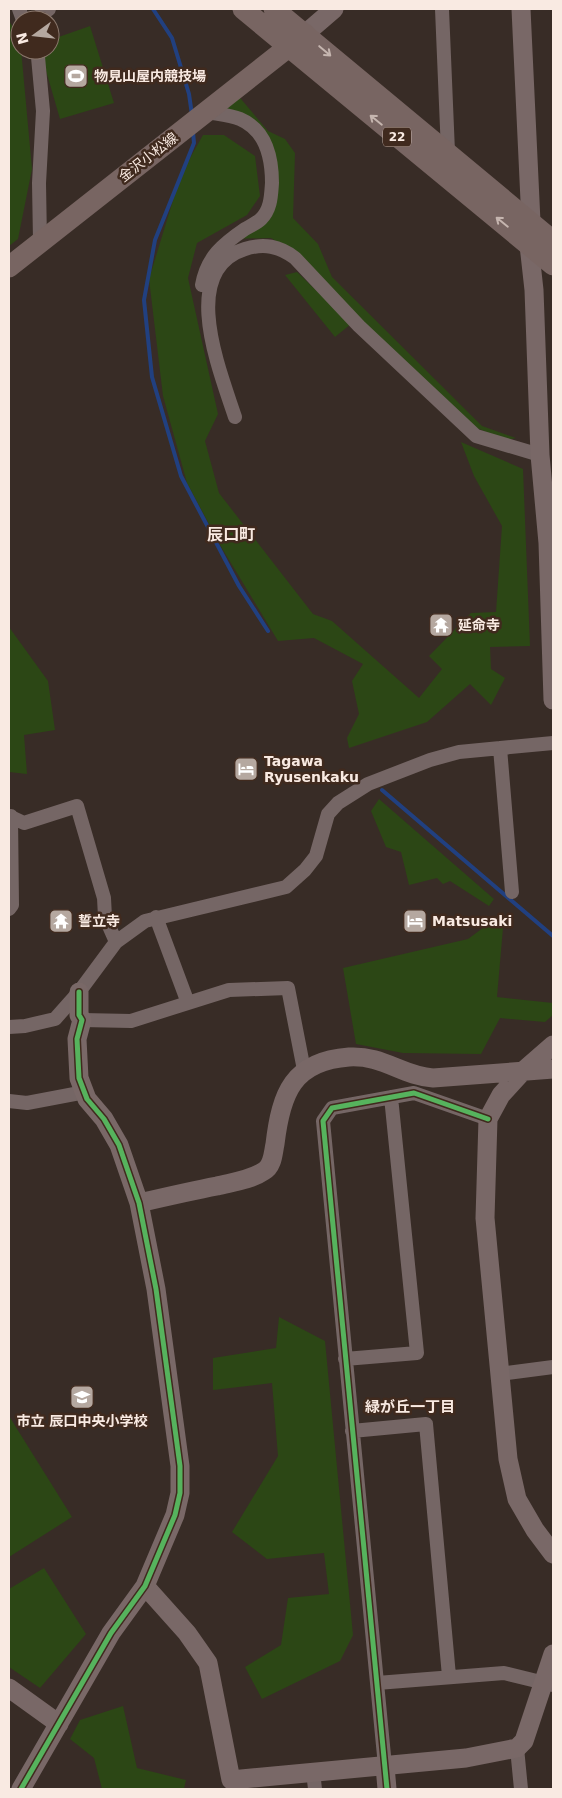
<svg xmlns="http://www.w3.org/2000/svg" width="562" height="1798" viewBox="0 0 562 1798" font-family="'DejaVu Sans','Noto Sans JP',sans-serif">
	<rect width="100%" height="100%" fill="#382c26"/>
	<path fill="#2c4715" d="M9 21 20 38 32 169 18 239 9 246Z
		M90 26 114 103 60 119 40 50H50V40Z
		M236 93 268 131 285 139 295 153 293 218 318 244 332 277 482 426 516 438 507 440 474 427 317 279 302 257 271 238 227 239 267 220 269 142 217 105Z
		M203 135H224L255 156 260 196 247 215 197 243 188 278 218 414 205 441 219 493 313 614 332 621 419 698 442 669 429 656 471 613 496 612 502 526 474 476 461 442 523 469 530 646 490 647 491 669 505 678 491 705 470 684 427 722 349 748 347 738 359 714 352 681 363 664 314 638 278 641 223 550 187 483 163 396 149 279 181 174Z
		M297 272 351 324 335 337 285 275Z
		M9 627 48 681 55 730 24 735 27 774 9 772Z
		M379 799 494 899 489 906 450 881 443 884 437 878 409 885 401 852 386 847 371 811Z
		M495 919 503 928 497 997 553 1003V1015L545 1022 500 1018 481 1054 403 1053 356 1044 343 968 468 939Z
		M279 1317 325 1341 353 1635 340 1661 262 1699 245 1667 281 1645 288 1598 329 1594 324 1553 267 1559 232 1532 278 1456 272 1383 213 1390V1358L276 1348Z
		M9 1416 72 1517 9 1557Z
		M44 1568 86 1634 40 1688 9 1667V1589Z
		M123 1706 137 1768 186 1780 184 1789H102L94 1758 70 1739 80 1720Z"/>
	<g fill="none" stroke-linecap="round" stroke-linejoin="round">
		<path stroke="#214080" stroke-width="4" d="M153 9 172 38 189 94 192 115
			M193 132 194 143 155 240 144 300 152 377 181 476 239 586 268 631
			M382 790 553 936"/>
		<path stroke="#756665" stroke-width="14" d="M19 9 23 20
			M442 9 448 152
			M34 20 49 9
			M35 50 38 57 43 111 39 183 40 241
			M202 285C207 257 223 244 245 229 250 226 257 223 261 219 271 209 271 196 272 183 272 158 266 130 240 119 230 115 216 114 206 112
			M235 417C220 371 178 270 245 249 264 243 279 246 295 258L359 326 476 436 540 455
			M500 748 512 892
			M9 816 24 823 77 806 104 898 105 917 116 942
			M9 909 12 905 11 816
			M156 917 188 1003
			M82 1020 131 1021 229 990 288 988 304 1070
			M9 1027 25 1026 55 1019 79 992 116 942 145 921 286 887 305 870 316 856 328 814 338 803 368 784 430 760 459 752 553 743
			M9 1101 27 1103 85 1092
			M345 1359 417 1353 391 1097
			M499 1374 553 1367
			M352 1431 426 1424 449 1676
			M377 1683 504 1673 553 1685
			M517 1748 521 1789
			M385 1766 323 1121 332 1108 414 1093 488 1119
			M313 1772 315 1789"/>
		<path stroke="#796867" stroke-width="19" d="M521 9 531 222 529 245 534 290 540 455 548 543 553 700
			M305 34 334 9
			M553 1045 522 1072 501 1095 488 1119 485 1218 508 1459 517 1499 535 1530 553 1554
			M139 1203C165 1197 191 1191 217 1186 233 1182 251 1180 264 1171 273 1166 273 1153 275 1144 281 1093 293 1061 349 1057 383 1055 402 1076 433 1078L553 1069
			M145 1586 187 1633 208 1663 231 1780 466 1758 517 1748 524 1741 553 1654
			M9 1688 59 1724
			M385 1766 387 1789
			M21 1789 111 1633 145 1586 175 1515 180 1493V1466L156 1289 139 1203 119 1145 104 1119 87 1099 79 1078 77 1039 82 1020 79 1015V992"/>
		<path stroke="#786562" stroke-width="21" d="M243 9 553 265
			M274 9 553 241
			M9 267 305 34"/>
		<g stroke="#402a1e" stroke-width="8">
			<path id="cycleway" d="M21 1789 111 1633 145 1586 175 1515 180 1493V1466L156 1289 139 1203 119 1145 104 1119 87 1099 79 1078 77 1039 82 1020 79 1015V992
				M387 1789 323 1121 332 1108 414 1093 488 1119"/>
		</g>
		<use href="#cycleway" stroke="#56b35d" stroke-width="5"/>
	</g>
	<defs><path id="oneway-shaft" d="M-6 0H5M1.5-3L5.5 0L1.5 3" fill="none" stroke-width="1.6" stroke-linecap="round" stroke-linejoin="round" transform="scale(1.25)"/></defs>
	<g stroke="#c5b5af">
		<use href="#oneway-shaft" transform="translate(325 51) rotate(40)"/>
		<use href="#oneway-shaft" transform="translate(376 120) rotate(-141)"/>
		<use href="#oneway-shaft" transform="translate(502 222) rotate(-141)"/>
	</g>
	<defs>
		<g id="stadium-square" transform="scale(1.25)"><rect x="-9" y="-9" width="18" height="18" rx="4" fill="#b5a8a0" stroke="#402a1e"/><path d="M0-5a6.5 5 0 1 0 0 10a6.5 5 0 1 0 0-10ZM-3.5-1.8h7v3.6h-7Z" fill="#fff"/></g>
		<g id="temple-square" transform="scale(1.25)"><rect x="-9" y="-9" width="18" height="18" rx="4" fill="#b5a8a0" stroke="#402a1e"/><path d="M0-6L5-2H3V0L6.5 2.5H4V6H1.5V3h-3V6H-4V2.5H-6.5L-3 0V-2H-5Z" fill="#fff"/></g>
		<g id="hotel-square" transform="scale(1.25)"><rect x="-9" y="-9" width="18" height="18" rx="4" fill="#b5a8a0" stroke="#402a1e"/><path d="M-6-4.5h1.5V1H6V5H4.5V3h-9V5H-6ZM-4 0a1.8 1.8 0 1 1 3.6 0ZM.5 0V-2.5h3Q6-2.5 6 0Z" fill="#fff"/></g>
		<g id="school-square" transform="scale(1.25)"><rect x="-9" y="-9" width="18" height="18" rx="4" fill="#b5a8a0" stroke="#402a1e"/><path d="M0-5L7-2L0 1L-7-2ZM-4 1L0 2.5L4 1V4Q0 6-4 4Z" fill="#fff"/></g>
	</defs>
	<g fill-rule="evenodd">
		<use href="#stadium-square" x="76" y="76"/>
		<use href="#temple-square" x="441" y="625"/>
		<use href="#hotel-square" x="246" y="769"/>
		<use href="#temple-square" x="61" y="921"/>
		<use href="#hotel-square" x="415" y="921"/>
		<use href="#school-square" x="82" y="1397"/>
	</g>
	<g text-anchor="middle" stroke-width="5" stroke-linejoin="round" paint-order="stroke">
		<rect fill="#402a1e" stroke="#c2b0a7" stroke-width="1" x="383" y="127.5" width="28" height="19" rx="4"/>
		<g font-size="12" font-weight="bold" fill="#f9eae2">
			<text x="397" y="141">22</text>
		</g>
		<g font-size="14" font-weight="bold" fill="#f9eae2" stroke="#402a1e" text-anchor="start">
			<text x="94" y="81">物見山屋内競技場</text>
			<text x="458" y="630">延命寺</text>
			<text x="264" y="766">Tagawa<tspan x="264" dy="16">Ryusenkaku</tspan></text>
			<text x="78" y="926">誓立寺</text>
			<text x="432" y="926">Matsusaki</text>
			<text x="82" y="1426" text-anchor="middle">市立 辰口中央小学校</text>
		</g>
		<g font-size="14" fill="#f9eae2" stroke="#402a1e">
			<text transform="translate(148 157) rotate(-38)" y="5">金沢小松線</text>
		</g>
		<g font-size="15" font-weight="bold" fill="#f9eae2" stroke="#402a1e">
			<text x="410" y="1412">緑が丘一丁目</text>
		</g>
		<g font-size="16" font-weight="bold" fill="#f9eae2" stroke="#402a1e">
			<text x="231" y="540">辰口町</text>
		</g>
	</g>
	<rect width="562" height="1798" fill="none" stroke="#f9eae2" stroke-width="20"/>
	<g transform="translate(35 35) rotate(255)"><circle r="24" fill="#402a1e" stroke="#8a776c"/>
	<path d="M0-4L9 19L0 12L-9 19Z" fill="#b5a8a0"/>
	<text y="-8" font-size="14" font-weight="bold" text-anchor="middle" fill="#f9eae2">N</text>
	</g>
</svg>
